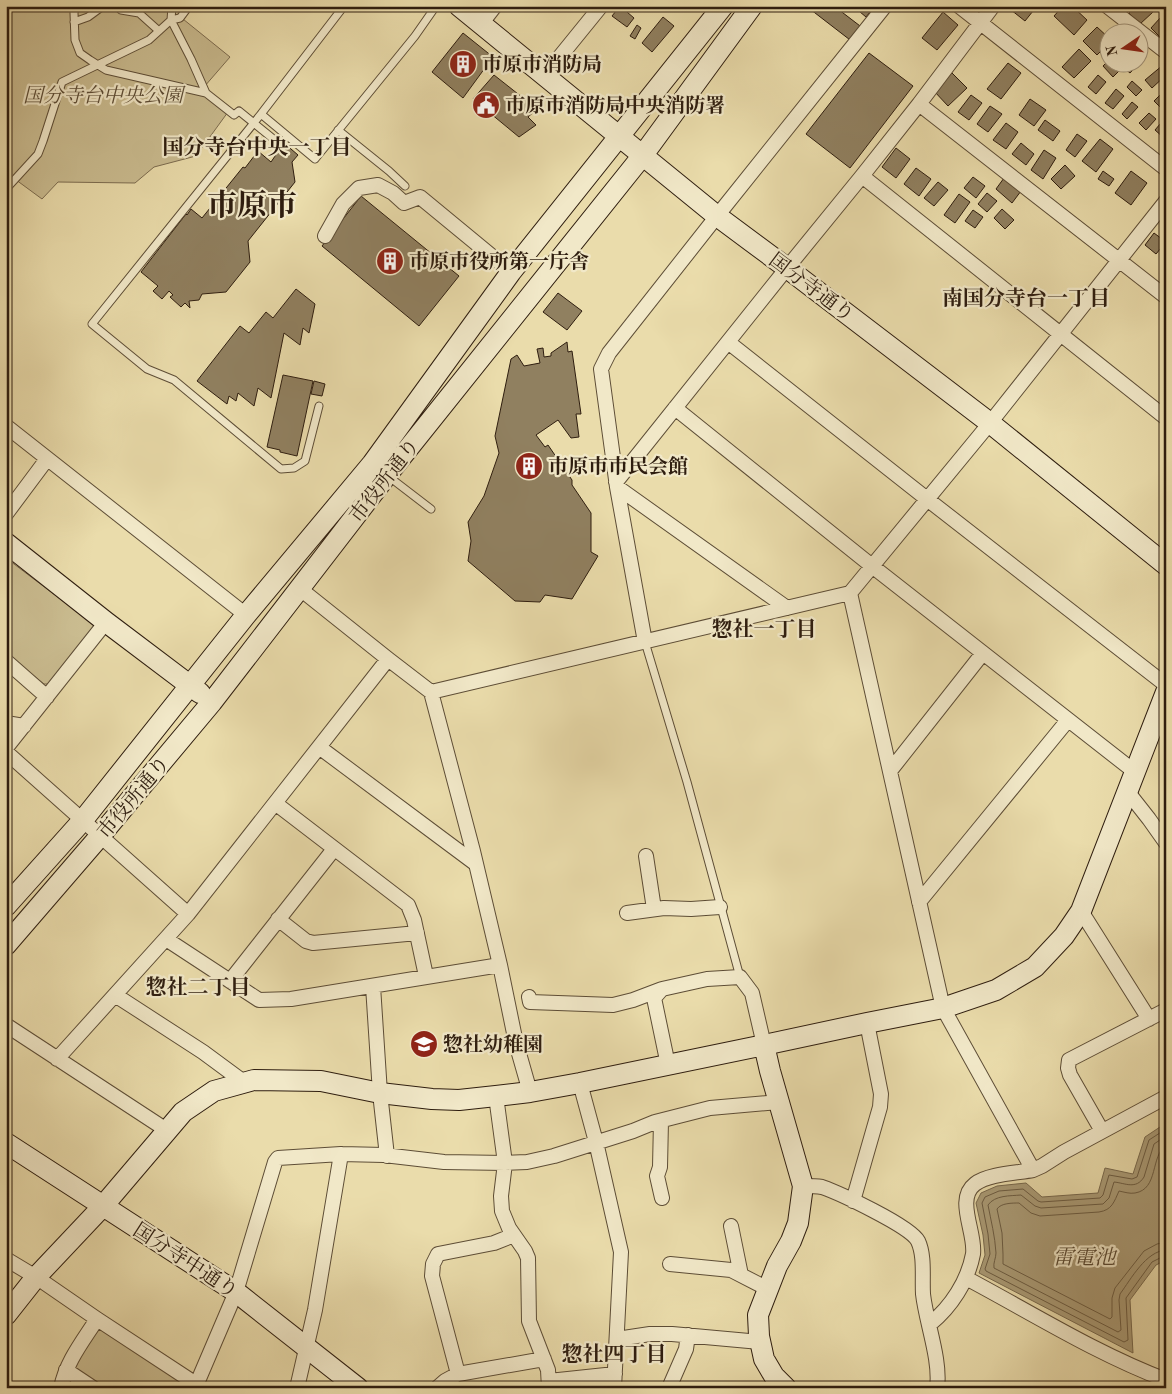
<svg xmlns="http://www.w3.org/2000/svg" width="1172" height="1394" viewBox="0 0 1172 1394" font-family="'Old Standard TT','Noto Serif JP',serif">
	<rect width="100%" height="100%" fill="#eadcab"/>
	<filter id="stains"><feTurbulence type="fractalNoise" baseFrequency=".004" numOctaves="4"/><feColorMatrix values="0 0 0 0 .2 0 0 0 0 .09 0 0 0 0 .02 0 0 0 .5 -.17"/></filter>
	<radialGradient id="worn" r=".72"><stop offset=".6" stop-color="#630" stop-opacity="0"/><stop offset="1" stop-color="#630" stop-opacity=".3"/></radialGradient>
	<path fill="#cabc90" stroke="#7c6c50" d="M6 6H192L183 19 230 57 204 87 228 112 196 156 154 167 135 183 58 182 42 199 8 174 6 175Z
		M6 558 96 626 52 684H44L6 654Z
		M100 1328 188 1385 189 1388H100L73 1370 96 1329Z"/>
	<path fill="#aa9b76" stroke="#78694d" d="M1166 1123V1260L1156 1265 1130 1300 1133 1353 979 1273 985 1255 983 1235 976 1203 981 1193 997 1186 1026 1183 1042 1197 1098 1193 1105 1168 1133 1174 1145 1137Z"/>
	<g fill="none" stroke-linecap="round" stroke-linejoin="round">
		<path stroke="#6c5c42" stroke-width="1" d="M1166 1129 1149 1140 1137 1177 1132 1179 1109 1175 1103 1195 1100 1198 1041 1202 1038 1201 1023 1189 999 1191 985 1197 982 1203 988 1234 990 1254 985 1269 986 1271 1124 1342 1128 1340 1126 1298 1152 1262 1162 1257 1166 1256
			M1166 1136 1154 1144 1144 1177C1136 1190 1125 1183 1114 1182L1109 1198 1103 1204 1041 1208 1035 1206 1021 1195C1010 1196 995 1195 988 1205 991 1221 995 1236 996 1253 996 1258 993 1263 994 1268L1118 1332 1121 1330 1119 1300 1120 1294C1131 1279 1146 1251 1166 1250
			M1166 1145C1150 1156 1159 1189 1135 1193 1130 1194 1124 1192 1119 1191 1114 1202 1112 1210 1099 1212L1040 1216 1031 1213 1019 1203C1012 1203 1001 1203 997 1209L1002 1233 1003 1254V1264L1110 1319 1112 1317V1298L1115 1288 1144 1251 1157 1244 1166 1242"/>
	</g>
	<path fill="#908060" stroke="#2e1d0f" d="M620 6 634 18 627 27 612 16Z
		M806 6H834L864 29 854 43Z
		M853 6H875L866 17Z
		M1006 6H1037L1025 21Z
		M1063 6H1072L1087 20 1074 35 1054 16Z
		M1136 6H1147L1153 12 1140 24 1129 13Z
		M943 12 958 25 937 50 922 38Z
		M663 17 674 26 652 52 642 43Z
		M1161 17 1166 21V33L1161 38 1151 28Z
		M637 25 641 28 635 39 630 36Z
		M1097 27 1110 39V42L1097 55 1083 41Z
		M463 33 493 57 463 98 432 72Z
		M1079 49 1091 61 1074 78 1062 67Z
		M869 53 913 86 850 168 806 134Z
		M1140 54 1144 58 1130 73 1124 68 1130 62H1140Z
		M1110 59V62H1114L1121 69 1113 77 1103 66Z
		M1008 63 1021 73 1001 99 987 89Z
		M1163 65 1166 68V75L1152 88 1145 80Z
		M952 73 967 88 948 106 934 91Z
		M494 75 537 109 528 117 536 125 519 137 473 99Z
		M1098 75 1106 82 1096 94 1088 87Z
		M1132 81 1142 90 1136 96 1127 87Z
		M1116 89 1124 96 1113 109 1105 103Z
		M1166 89V107L1163 110 1154 101Z
		M971 95 982 103 969 120 958 112Z
		M1030 99 1046 110 1034 126 1019 115Z
		M1132 102 1138 107 1127 119 1122 114Z
		M990 106 1002 114 988 132 977 124Z
		M1149 113 1156 119 1146 130 1139 123Z
		M1166 117V136L1164 138 1155 130Z
		M1045 120 1060 131 1053 141 1038 130Z
		M1006 123 1018 132 1006 149 993 140Z
		M1077 134 1087 141 1075 157 1066 150Z
		M1100 139 1113 149 1096 172 1082 161Z
		M284 143 298 155 292 162 295 182 248 241 250 262 226 292 202 294 199 300 189 301 190 308 185 303 181 307 170 297 173 295 169 291 162 299 153 291 158 286 141 272 186 214 187 215 191 209 202 218 243 167 245 168 258 151 271 162Z
		M1021 143 1034 154 1026 165 1012 154Z
		M896 148 910 159 896 178 882 167Z
		M1044 150 1056 158 1043 179 1031 170Z
		M1065 165 1075 176 1061 189 1051 179Z
		M916 168 931 179 919 196 904 184Z
		M1103 171 1114 179 1109 186 1098 179Z
		M1131 171 1147 183 1131 205 1115 193Z
		M973 177 985 186 976 198 964 188Z
		M1004 178 1021 191 1012 203 996 189Z
		M938 182 948 190 934 206 924 198Z
		M987 193 997 201 987 212 978 204Z
		M959 194 970 202 955 223 944 215Z
		M361 196 459 276 419 326 322 246Z
		M1002 209 1014 220 1005 229 994 218Z
		M973 210 983 217 975 228 965 221Z
		M1154 233 1166 242 1156 254 1145 245Z
		M296 289 315 304 309 333 303 328 300 345 284 333 271 398 258 388 254 406 238 393 236 401 229 396 227 404 197 381 240 326 249 333 266 312 273 318Z
		M558 293 582 311 567 330 543 312Z
		M567 342 568 352 572 351 581 414H576L579 437 571 438 558 420 536 435 545 447 548 445 572 480V485L591 513V552L598 556 572 599 545 595 540 602 515 601 468 561 471 541 468 522 484 496 499 453 495 436 511 359 517 355 524 366 540 363 537 349 543 348 544 357 551 356V353Z
		M283 375 313 381 297 456 280 452V450L267 447Z
		M314 381 325 384 322 396 311 394Z"/>
	<g fill="none" stroke-linecap="round" stroke-linejoin="round">
		<g stroke="#5d4d36" stroke-width="9">
			<path id="lane" d="M75 6 74 13 75 40 80 53 90 60 106 70 206 93 234 115 239 111 282 146
				M117 6 121 10 139 13 159 31
				M189 6 180 18 171 20 191 59 206 93
				M74 22 88 17 103 6
				M261 114 315 159 415 36 436 6
				M338 130 389 171 405 186
				M6 189 38 154 43 141 62 82 149 40 171 20 172 6
				M319 406 305 461 294 468 281 469 174 380 147 369 92 324 261 114 344 6
				M388 476 431 509
				M645 642 687 782 740 977"/>
		</g>
		<g stroke="#5d4d36" stroke-width="16">
			<path id="street" d="M959 6 1166 169
				M1107 6 1166 52
				M481 24 495 6
				M545 75 601 6
				M919 104 1166 297
				M862 176 1166 418
				M325 236 343 204 359 188 378 185 393 193 404 203 420 197 511 272
				M728 342 927 499 1166 685
				M675 408 872 566 1135 772
				M6 426 246 615
				M616 482 787 268 862 176 919 104 993 6
				M617 487 787 608
				M6 514 47 459
				M299 588 388 659 431 692 473 851 500 965 516 1043 530 1092
				M850 593 943 1008 1033 1170 1042 1166 1064 1152 1166 1097
				M645 642 617 487 601 369 609 353 717 216 885 6
				M6 661 47 697
				M431 692 850 593 990 423 1166 201
				M6 723 24 726
				M319 747 476 864
				M6 748 106 622
				M6 752 188 914
				M890 771 983 653
				M1127 791 1149 819 1166 843
				M275 803 408 905 414 920 426 976
				M646 856 654 909
				M919 902 1068 720
				M1081 911 1149 1019
				M627 913 664 908 691 909 720 907
				M278 919 306 941 313 943 417 933
				M166 939 259 1000 291 999 500 965
				M230 981 334 849
				M373 986 380 1093 387 1156
				M662 989 654 998 668 1065
				M115 995 203 1052 245 1083
				M529 997 530 1002 613 1005 633 1000 662 989 707 979 740 977 752 993 764 1045
				M6 1025 168 1131
				M57 1059 188 914 388 659
				M580 1083 596 1142 621 1252 614 1388
				M496 1096 505 1163 501 1196 502 1211 509 1228 525 1251 528 1258 529 1321 548 1370 549 1388
				M661 1121 660 1167 657 1176 662 1198
				M1102 1131 1070 1075 1068 1068 1069 1060 1166 1010
				M803 1186C809 1186 816 1186 822 1187 839 1193 910 1226 918 1241 925 1256 922 1277 923 1294 926 1322 941 1360 937 1388
				M853 1201 880 1107 881 1094 867 1023
				M731 1226 741 1275
				M6 1259 36 1277 97 1319 196 1384
				M670 1264 731 1270 768 1289
				M966 1278C1032 1313 1095 1353 1166 1380
				M930 1324C951 1307 968 1281 973 1254 976 1233 955 1199 975 1184 988 1174 1016 1173 1033 1170
				M617 1339 650 1334H672L760 1342
				M66 1370 93 1388
				M458 1374 432 1276 433 1264 438 1254 494 1243 514 1235
				M549 1381 615 1374
				M61 1388C66 1362 83 1341 97 1319
				M195 1388 236 1292 275 1162 278 1158 341 1154 384 1155 444 1162 505 1163 527 1162 554 1156 633 1131 655 1122 710 1108 779 1102
				M297 1388 315 1310 341 1154
				M437 1388 445 1381 458 1374 544 1359
				M669 1388 686 1349 688 1335"/>
		</g>
		<g stroke="#2e1d0f" stroke-width="22">
			<path id="secondary" d="M459 6 717 216 787 268 990 423 1166 565
				M6 543 106 622 200 693
				M6 906 83 820 246 615 372 464 511 272 723 6
				M6 945 100 836 212 702 387 475 643 155 752 6
				M764 1045 770 1071 803 1186 798 1223 791 1241 777 1266 758 1315 759 1336 764 1359 774 1376 786 1388
				M6 1143 236 1292 358 1388
				M6 1315 36 1277 103 1206 183 1112 214 1091 254 1080 321 1081 380 1093 432 1099 459 1100 496 1096 530 1092 580 1083 764 1045 867 1023 943 1008 996 990 1035 967 1064 936 1081 911 1166 692"/>
		</g>
		<use href="#lane" stroke="#f1e8c8" stroke-width="7"/>
		<use href="#street" stroke="#f1e8c8" stroke-width="14"/>
		<use href="#secondary" stroke="#f1e8c8" stroke-width="20"/>
	</g>
	<defs>
		<g id="building-disc" transform="scale(1.4375)"><circle r="9.5" fill="#8f2418" stroke="#f1e8c8"/><path d="M-4-6H4V6H1V3H-1V6H-4ZM-2.5-4.3h1.7v1.8h-1.7ZM.8-4.3h1.7v1.8H.8ZM-2.5-1h1.7V.8h-1.7ZM.8-1h1.7V.8H.8Z" fill="#fff"/></g>
		<g id="civic-disc" transform="scale(1.4375)"><circle r="9.5" fill="#8f2418" stroke="#f1e8c8"/><path d="M-.6-6.5H3V-4.5H.6V-3L4-1V1h2V6H-6V1h2V-1L-.6-3ZM-1.2 2.5V6h2.4V2.5Z" fill="#fff"/></g>
		<g id="school-disc" transform="scale(1.4375)"><circle r="9.5" fill="#8f2418" stroke="#f1e8c8"/><path d="M0-5L7-2L0 1L-7-2ZM-4 1L0 2.5L4 1V4Q0 6-4 4Z" fill="#fff"/></g>
	</defs>
	<g fill-rule="evenodd">
		<use href="#building-disc" x="463" y="64"/>
		<use href="#civic-disc" x="486" y="105"/>
		<use href="#building-disc" x="390" y="261"/>
		<use href="#building-disc" x="529" y="466"/>
		<use href="#school-disc" x="424" y="1044"/>
	</g>
	<g text-anchor="middle" stroke-width="4.5" stroke-linejoin="round" paint-order="stroke">
		<g font-size="20" font-weight="bold" fill="#2e1d0f" stroke="#f1e8c8" text-anchor="start">
			<text x="482" y="71">市原市消防局</text>
			<text x="505" y="112">市原市消防局中央消防署</text>
			<text x="409" y="268">市原市役所第一庁舎</text>
			<text x="548" y="473">市原市市民会館</text>
			<text x="443" y="1051">惣社幼稚園</text>
		</g>
		<g font-size="20" font-style="italic" fill="#5d4d36" stroke="#f1e8c8">
			<text x="103" y="102">国分寺台中央公園</text>
		</g>
		<g font-size="20" fill="#2e1d0f" stroke="#f1e8c8">
			<text transform="translate(812 287) rotate(37)" y="7">国分寺通り</text>
			<text transform="translate(384 480) rotate(-52)" y="7">市役所通り</text>
			<text transform="translate(133 797) rotate(-50)" y="7">市役所通り</text>
			<text transform="translate(186 1260) rotate(33)" y="7">国分寺中通り</text>
		</g>
		<g font-size="21" font-weight="bold" fill="#2e1d0f" stroke="#f1e8c8">
			<text x="257" y="154">国分寺台中央一丁目</text>
			<text x="1026" y="305">南国分寺台一丁目</text>
			<text x="764" y="636">惣社一丁目</text>
			<text x="198" y="994">惣社二丁目</text>
			<text x="614" y="1361">惣社四丁目</text>
		</g>
		<g font-size="21" font-style="italic" fill="#594933" stroke="#f1e8c8">
			<text x="1084" y="1264">雷電池</text>
		</g>
		<g font-size="30" font-weight="bold" fill="#2e1d0f" stroke="#f1e8c8">
			<text x="252" y="215">市原市</text>
		</g>
	</g>
	<rect width="1172" height="1394" fill="none" stroke="#eadcab" stroke-width="25"/>
	<rect x="8" y="8" width="1157" height="1379" fill="none" stroke="#2e1d0f" stroke-width="2.5"/>
	<rect x="12" y="12" width="1147" height="1369" fill="none" stroke="#2e1d0f"/>
	<g transform="translate(1124 48) rotate(257)"><circle r="24" fill="#f1e8c8" stroke="#a3977e"/>
	<path d="M0-4L9 19L0 12L-9 19Z" fill="#8f2418"/>
	<text y="-8" font-size="14" font-weight="bold" text-anchor="middle" fill="#2e1d0f">N</text>
	</g>
	<rect width="100%" height="100%" filter="url(#stains)"/>
	<rect width="100%" height="100%" fill="url(#worn)"/>
</svg>
